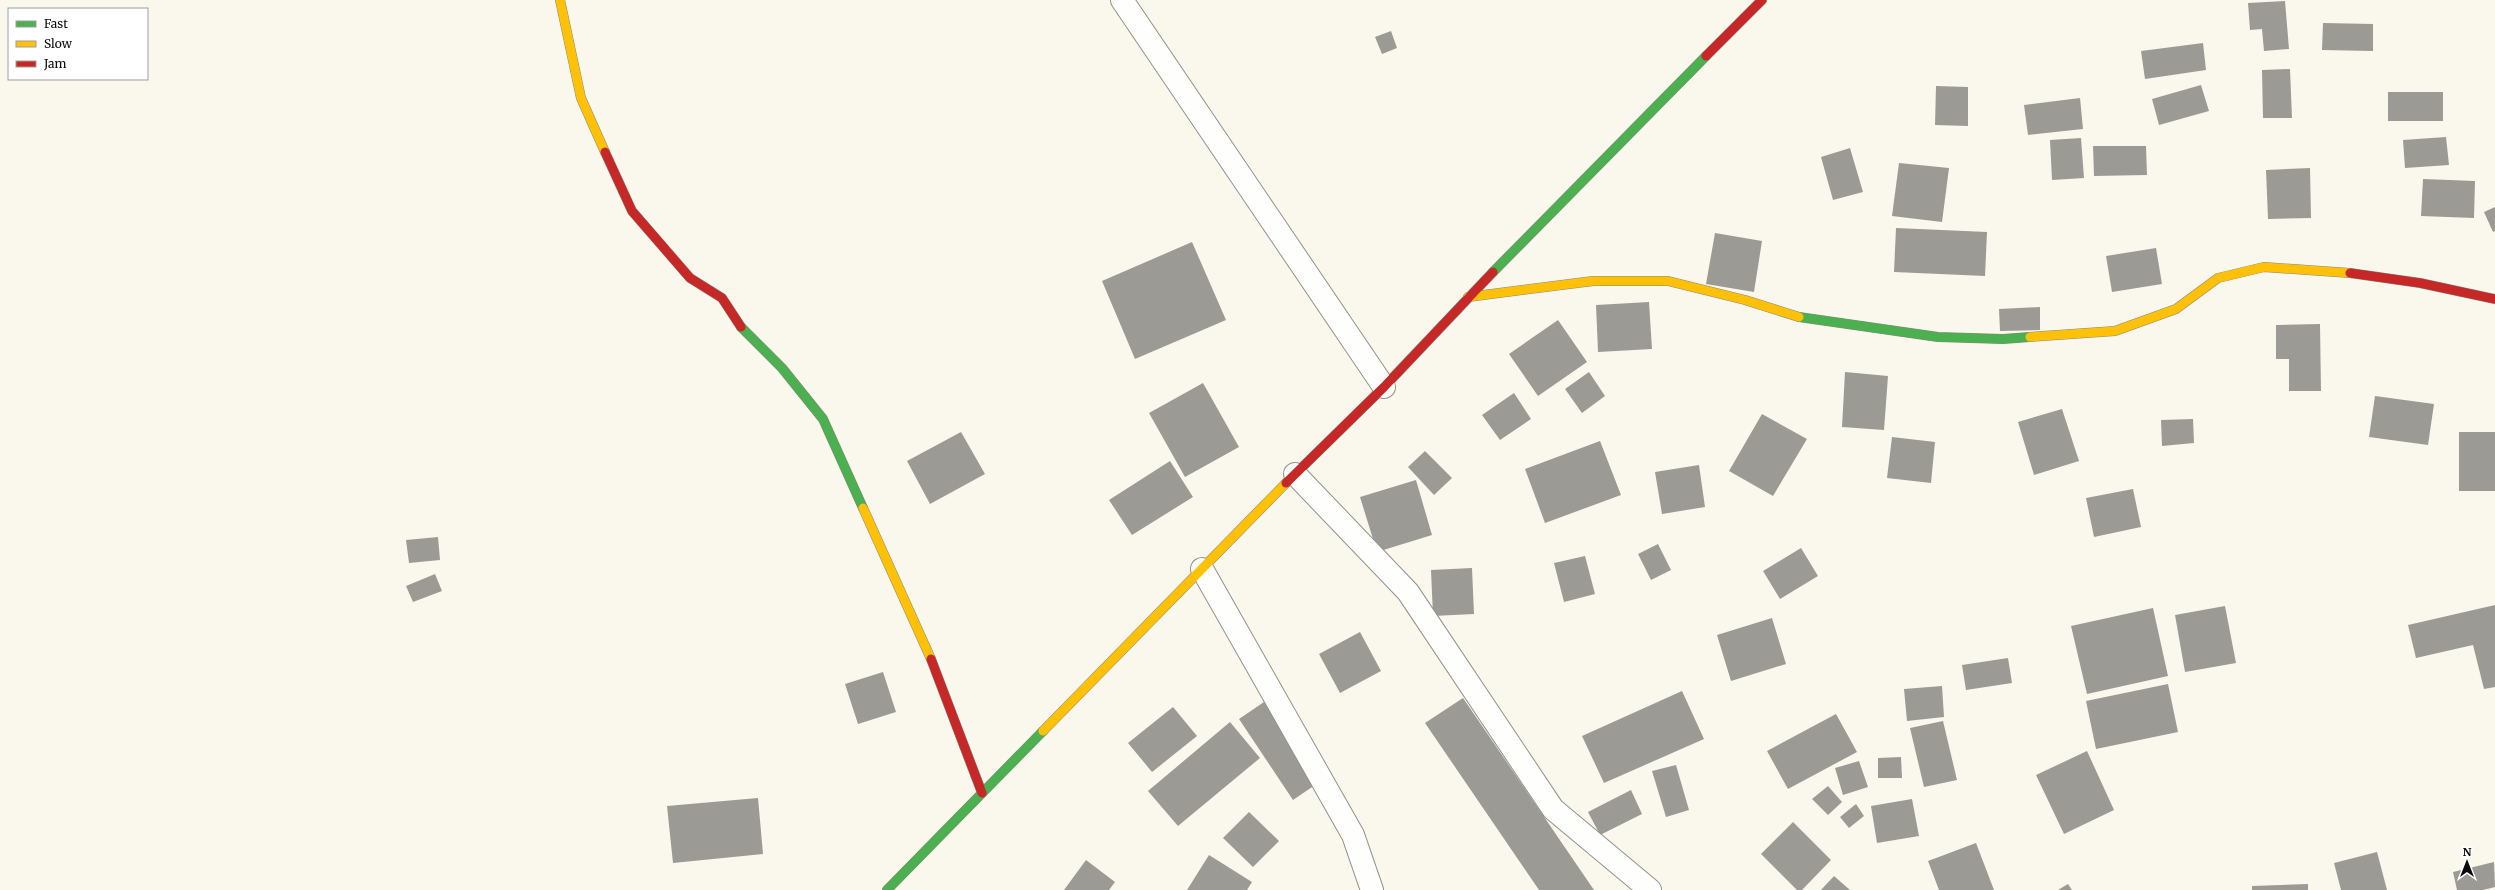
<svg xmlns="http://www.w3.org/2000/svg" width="2495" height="890" viewBox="0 0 2495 890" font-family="Merriweather,serif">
	<rect width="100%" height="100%" fill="#faf8ed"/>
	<path fill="#9c9a94" d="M2285 1 2289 49 2264 51 2262 29 2250 30 2248 3Z
		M2323 23 2373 24V51L2322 50Z
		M1391 31 1397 48 1382 54 1375 37Z
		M2203 43 2206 70 2145 79 2141 51Z
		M2290 69 2292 118H2263L2262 70Z
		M2201 85 2209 111 2159 125 2152 99Z
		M1936 86 1968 87V126L1935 125Z
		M2388 92H2443V121H2388Z
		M2080 98 2083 129 2028 135 2024 105Z
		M2446 137 2449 165 2405 168 2403 140Z
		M2081 138 2084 178 2052 180 2050 140Z
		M2093 146H2146L2147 175 2094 176Z
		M1850 148 1863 192 1833 200 1821 157Z
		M1899 163 1949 168 1942 222 1892 216Z
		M2310 168 2311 218 2268 219 2266 170Z
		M2423 179 2475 181 2474 218 2421 216Z
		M2495 207V231L2493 232 2484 212Z
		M1896 228 1987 232 1985 276 1894 272Z
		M1715 233 1762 241 1754 292 1706 284Z
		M1192 242 1226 320 1135 359 1102 281Z
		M2156 248 2162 284 2112 292 2106 256Z
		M1649 302 1652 349 1598 352 1596 305Z
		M2040 307V330L2000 331 1999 309Z
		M1558 320 1587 362 1538 396 1509 354Z
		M2320 324 2321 391H2289V359H2276V325Z
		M1589 372 1605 396 1582 413 1565 389Z
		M1845 372 1888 376 1884 430 1842 427Z
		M1203 383 1239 447 1185 477 1149 413Z
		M1514 393 1531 419 1500 440 1482 415Z
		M2375 396 2434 404 2428 445 2369 437Z
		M2062 409 2079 461 2034 475 2018 422Z
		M1762 414 1807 439 1773 496 1729 471Z
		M2193 419 2194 443 2162 446 2161 420Z
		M961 432 985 474 930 504 907 461Z
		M2459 432H2495V491H2459Z
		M1892 437 1935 442 1931 483 1887 478Z
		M1600 441 1621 495 1545 523 1525 469Z
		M1425 451 1452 478 1434 495 1408 467Z
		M1170 461 1193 497 1132 535 1109 500Z
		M1699 465 1705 507 1662 514 1655 472Z
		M1416 480 1432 535 1377 552 1360 497Z
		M2133 489 2141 527 2094 537 2086 498Z
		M438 537 440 560 409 563 406 540Z
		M1658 544 1671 570 1651 580 1638 554Z
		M1801 548 1818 576 1780 599 1763 571Z
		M1585 556 1595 594 1564 602 1554 563Z
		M1472 568 1474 614 1433 616 1431 570Z
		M435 574 442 591 413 602 406 586Z
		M2495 605V687L2484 689 2473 645 2416 658 2408 625Z
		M2225 606 2236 663 2185 672 2175 615Z
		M2153 608 2168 676 2087 694 2071 626Z
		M1772 618 1786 664 1731 681 1717 635Z
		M1360 632 1381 671 1340 693 1319 654Z
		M2008 658 2012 683 1966 690 1962 665Z
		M883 672 896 712 858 724 845 684Z
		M2168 684 2178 732 2096 749 2086 701Z
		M1942 686 1944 717 1907 721 1904 689Z
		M1682 691 1704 739 1604 783 1582 736Z
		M1463 698 1594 890H1539L1425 723Z
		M1264 702 1318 783 1293 800 1239 719Z
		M1173 707 1197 736 1152 772 1128 743Z
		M1836 714 1857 752 1788 789 1767 751Z
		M1943 721 1957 780 1924 787 1910 728Z
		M1230 722 1260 758 1178 826 1148 791Z
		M2087 751 2114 810 2064 834 2036 775Z
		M1901 757 1902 778H1878V758Z
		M1859 761 1868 787 1843 795 1835 768Z
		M1676 765 1689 810 1666 817 1652 771Z
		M1828 786 1842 802 1828 815 1812 799Z
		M1631 790 1642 814 1600 835 1588 812Z
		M758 798 763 854 673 863 667 806Z
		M1912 799 1919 836 1877 843 1871 806Z
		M1856 804 1864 816 1849 828 1840 817Z
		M1249 812 1279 841 1253 867 1223 838Z
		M1793 822 1831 860 1802 890H1797L1761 854Z
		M1976 843 1994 890H1939L1928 861Z
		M2377 852 2387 890H2341L2334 863Z
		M1209 855 1252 882 1247 890H1187Z
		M1086 860 1115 882 1109 890H1064Z
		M2494 862 2495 887 2483 890H2457L2453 872Z
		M1834 876 1850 890H1821Z
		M2068 884 2072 890H2058Z
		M2308 884V890H2252V886Z"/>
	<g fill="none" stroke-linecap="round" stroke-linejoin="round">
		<g stroke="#93928d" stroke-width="24">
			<path id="street" d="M1122 0 1384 387
				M1295 474 1408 592 1553 809 1650 890
				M1202 569 1353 835 1372 890"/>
		</g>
		<g stroke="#898883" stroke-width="10">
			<path id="fast" d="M1493 272 1706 56
				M1799 317 1938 337 2003 339 2030 337
				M741 327 782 368 823 419 863 508
				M887 890 1043 731"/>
		</g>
		<g stroke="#898883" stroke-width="10">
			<path id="slow" d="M560 0 581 98 605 152
				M1468 297 1593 281H1668L1745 300 1799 317
				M2030 337 2115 331 2176 309 2218 278 2264 267 2350 273
				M863 508 931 659
				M1043 731 1286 483"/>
		</g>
		<g stroke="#898883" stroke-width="10">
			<path id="jam" d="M1706 56 1762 0
				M605 152 632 211 690 278 722 298 741 327
				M2350 273 2420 283 2495 299
				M1286 483 1384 387 1493 272
				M931 659 982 793"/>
		</g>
		<use href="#street" stroke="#fefefc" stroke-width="22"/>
		<use href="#fast" stroke="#4caf50" stroke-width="9"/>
		<use href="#slow" stroke="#ffc107" stroke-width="9"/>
		<use href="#jam" stroke="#c62828" stroke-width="9"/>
	</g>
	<rect x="8" y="8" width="140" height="72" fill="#ffffff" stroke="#9d9d9d"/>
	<rect x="16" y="21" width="20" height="6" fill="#4caf50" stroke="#9d9d9d"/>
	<text x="44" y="28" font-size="12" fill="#0b0b0b">Fast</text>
	<rect x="16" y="41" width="20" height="6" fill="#ffc107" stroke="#9d9d9d"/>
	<text x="44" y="48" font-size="12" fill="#0b0b0b">Slow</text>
	<rect x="16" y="61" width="20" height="6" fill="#c62828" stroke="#9d9d9d"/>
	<text x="44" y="68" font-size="12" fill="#0b0b0b">Jam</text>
	<g transform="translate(2467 862)" stroke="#ffffff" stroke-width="3" paint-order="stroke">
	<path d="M0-3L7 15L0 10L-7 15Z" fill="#0b0b0b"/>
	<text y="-6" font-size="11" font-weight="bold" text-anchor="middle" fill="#0b0b0b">N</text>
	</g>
</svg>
